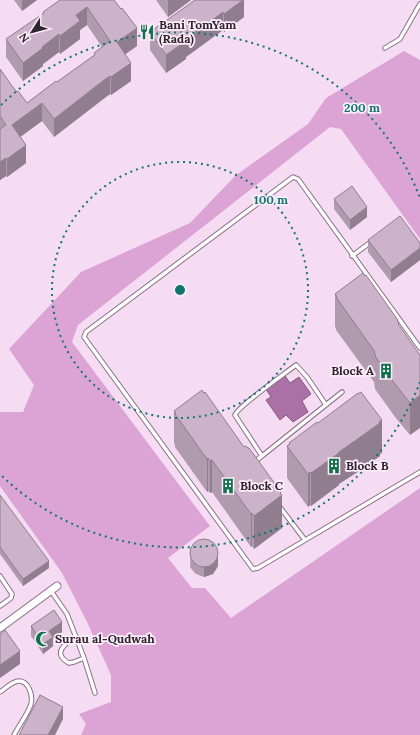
<svg xmlns="http://www.w3.org/2000/svg" width="420" height="735" viewBox="0 0 420 735" font-family="Lora,serif">
	<rect width="100%" height="100%" fill="#f6dcf3"/>
	<path fill="#dba4d5" d="M404 51 420 60V239L341 129 330 127 78 325 72 342 210 526 168 558 192 588H205L231 618 420 488V735H81L86 724 79 714 111 702V675L87 622 62 573 0 486V412H23L34 385 9 349 81 272 190 223 236 175 308 124 326 98Z"/>
	<path fill="#ab70a5" stroke="#865981" d="M283 373 290 383 299 377 311 394 302 401 308 412 293 422 286 415 280 420 266 400 271 397 264 386Z"/>
	<g fill="none" stroke-linecap="round" stroke-linejoin="round">
		<g stroke="#897186" stroke-width="5.5">
			<path id="service" d="M385 48 400 39 420 4
				M352 256 371 242
				M420 348 298 179 293 177 86 332 84 337 253 569 258 568 420 472
				M262 456 235 415C238 406 286 373 296 365L307 377 326 405
				M256 463 258 459 262 456 342 392
				M279 506 305 540
				M0 576 12 594 11 598 0 606
				M51 591 67 614 84 658 95 693
				M76 636C66 643 51 653 69 663L74 662 84 658
				M0 692C5 689 12 681 19 681 29 681 33 696 31 704 28 714 19 725 14 735"/>
		</g>
		<g stroke="#897186" stroke-width="9">
			<path id="minor" d="M0 628 57 586"/>
		</g>
		<use href="#service" stroke="#fff" stroke-width="3.5"/>
		<use href="#minor" stroke="#fff" stroke-width="7"/>
	</g>
	<path fill="#b09aae" d="M14 0H37L22 11Z
		M114 0 137 46 125 54 131 81 111 95 110 94 104 98 54 137 42 121 20 137 26 163 7 177 6 176 0 180V69L12 86 27 103 57 82 89 59 94 55V53L102 47 87 25 80 30V39L60 54 59 52 43 64V66L23 81 6 57V39L43 14V12Z
		M156 0H191L168 17Z
		M244 0V17L224 32 223 30 186 57V59L166 73 150 50V32Z
		M334 199 367 217 350 230 334 209Z
		M368 240 420 243V260L391 282 368 252Z
		M335 294 398 322 399 327 420 355 410 435 395 417 375 389 374 382 336 330V328L335 327Z
		M174 411 244 447 281 494 282 528 254 549 252 546 251 547 212 492 210 493 208 491 207 492 175 447V445L174 443Z
		M318 423 382 453 380 454V456L359 471 339 484V485L311 506 310 505 308 507 287 478V446L289 444V443Z
		M0 495 49 568 23 586 0 554Z
		M191 548 218 566 213 574 204 577 196 574 193 571 190 567Z
		M31 626 62 632 53 638V646L43 654 31 636Z"/>
	<path fill="#907d8d" d="M22 0H37L22 11Z
		M168 0H191L168 17Z
		M243 0H244V17L224 32V14Z
		M87 7V25L80 30V39L60 54V36L76 15Z
		M223 12V30L186 57V59L166 73V55L185 40Z
		M137 28V46L117 60V42Z
		M59 34V52L43 64V66L23 81V63L42 47Z
		M131 63V81L111 95V77Z
		M110 76V94L54 137V119Z
		M42 103V121L12 143V125Z
		M26 145V163L7 177V159Z
		M6 158V176L0 180V162Z
		M367 207V217L350 230V220Z
		M420 248V260L391 282V270Z
		M420 395V428L410 435V403Z
		M382 420V453L380 454V456L359 471 339 484V485L311 506V473L339 452Z
		M208 458V491L207 492V459Z
		M212 460V492L210 493V461Z
		M310 472V505L308 507V474Z
		M281 492V496L282 495V528L254 549V516Z
		M252 513V546L251 547V514Z
		M218 556V566L213 574 204 577V567Z
		M49 561V568L23 586V579Z
		M62 622V632L53 638V646L43 654V644L49 631Z
		M20 651V664L0 678V665Z
		M63 707V719L55 735H48Z"/>
	<path fill="#cdb3ca" stroke="#907d8d" d="M60 0H114L121 9 122 8 137 28 117 42 131 63 111 77 110 76 104 80 54 119 42 103 12 125 26 145 7 159 6 158 0 162V129L6 125 0 116V69L12 86 17 92 18 91 27 103 56 81 57 82 89 59 95 55 94 53 110 41 87 7 76 15 80 21 60 36 59 34 42 47 43 48 23 63 6 39 44 13 43 12Z
		M195 0H243L224 14 223 12 185 40 186 41 166 55 150 32Z
		M352 186 367 207 350 220 334 199Z
		M400 216 420 243V248L391 270 368 240Z
		M363 273 365 276 366 275 398 320 397 321 399 323 398 324 420 355V395L410 403 395 384 375 356 376 355 374 353 375 352 336 297H337L335 294Z
		M202 390 204 393 205 392 244 447 246 446 248 448H249L281 492 280 493 282 495 254 516 252 513 251 514 212 460 210 461 208 458 207 459 175 414 176 413 174 411Z
		M361 392 382 420 379 422 380 423 359 438 339 452V453L311 473 310 472 308 474 287 446 290 444 289 443 317 422 318 423 358 393V394Z
		M0 495 49 561 23 579 0 547Z
		M190 553a14 14 0 1 1 28 0a14 14 0 1 1-28 0Z
		M54 610 62 622 49 631 53 637 43 644 31 626Z
		M5 630 20 651 0 665V634Z
		M40 695 63 707 48 735H19Z"/>
	<g fill="none" stroke="#0f766e" stroke-width="2" stroke-dasharray="2 4">
		<circle cx="180" cy="290" r="128"/>
		<path d="M420 382A257 257 0 0 1 1 475M1 105A257 257 0 0 1 420 198"/>
	</g>
	<defs>
		<g id="restaurant-bare" transform="scale(1.2)"><path d="M-5-6h1v4h1v-4h1v4h1v-4h1v5L-1.5 .5V6h-2V.5L-5-1ZM5-6V6H3V1.5H1.5Q1.5-4 5-6Z" fill="#0e734b" stroke="#fdedfb" stroke-width="2.5" paint-order="stroke"/></g>
		<g id="building-bare" transform="scale(1.2)"><path d="M-4-6H4V6H1V3H-1V6H-4ZM-2.5-4.3h1.7v1.8h-1.7ZM.8-4.3h1.7v1.8H.8ZM-2.5-1h1.7V.8h-1.7ZM.8-1h1.7V.8H.8Z" fill="#0e734b" stroke="#fdedfb" stroke-width="2.5" paint-order="stroke"/></g>
		<g id="mosque-bare" transform="scale(1.2)"><path d="M3.5-4.9A6 6 0 1 0 3.5 4.9A5 5 0 1 1 3.5-4.9Z" fill="#0e734b" stroke="#fdedfb" stroke-width="2.5" paint-order="stroke"/></g>
	</defs>
	<g fill-rule="evenodd">
		<use href="#restaurant-bare" x="147" y="32"/>
		<use href="#building-bare" x="386" y="371"/>
		<use href="#building-bare" x="334" y="466"/>
		<use href="#building-bare" x="228" y="486"/>
		<use href="#mosque-bare" x="43" y="639"/>
	</g>
	<g text-anchor="middle" stroke-width="3.5" stroke-linejoin="round" paint-order="stroke">
		<g font-size="12" font-weight="bold" fill="#2e242d" stroke="#fdedfb" text-anchor="start">
			<text x="159" y="29">Bani TomYam<tspan x="159" dy="14">(Rada)</tspan></text>
			<text x="374" y="375" text-anchor="end">Block A</text>
			<text x="346" y="470">Block B</text>
			<text x="240" y="490">Block C</text>
			<text x="55" y="643">Surau al-Qudwah</text>
		</g>
	</g>
	<circle cx="180" cy="290" r="6" fill="#0f766e" stroke="#fdedfb" stroke-width="2"/>
	<g font-size="12" text-anchor="middle" font-weight="bold" fill="#0f766e" stroke="#fdedfb" stroke-width="3.5" stroke-linejoin="round" paint-order="stroke">
		<text x="362" y="112">200 m</text>
		<text x="271" y="204">100 m</text>
	</g>
	<g transform="translate(32 32) rotate(234)" stroke="#fdedfb" stroke-width="3" paint-order="stroke">
	<path d="M0-3L7 15L0 10L-7 15Z" fill="#2e242d"/>
	<text y="-6" font-size="11" font-weight="bold" text-anchor="middle" fill="#2e242d">N</text>
	</g>
</svg>
